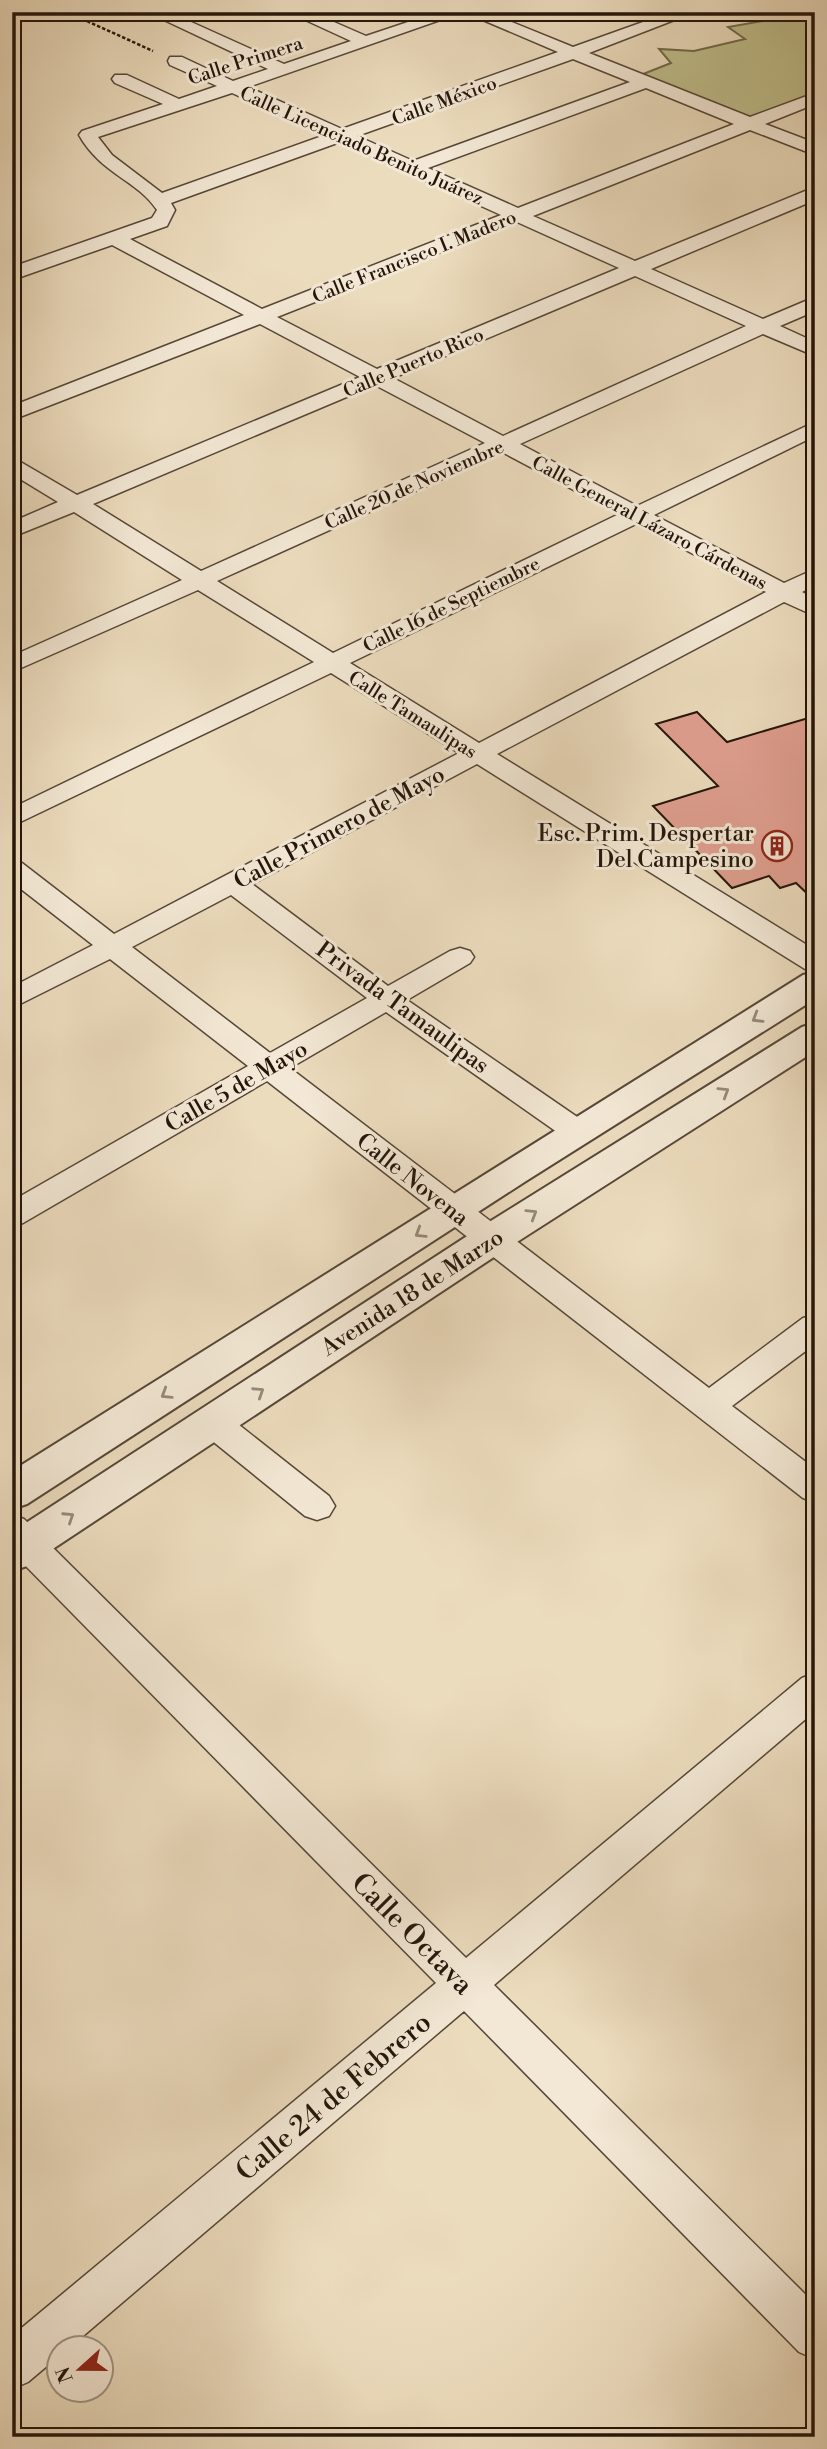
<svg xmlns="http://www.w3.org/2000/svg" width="827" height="2449" viewBox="0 0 827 2449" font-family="'Libre Bodoni',serif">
	<rect width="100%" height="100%" fill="#ecdcbe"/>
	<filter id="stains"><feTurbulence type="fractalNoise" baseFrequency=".00286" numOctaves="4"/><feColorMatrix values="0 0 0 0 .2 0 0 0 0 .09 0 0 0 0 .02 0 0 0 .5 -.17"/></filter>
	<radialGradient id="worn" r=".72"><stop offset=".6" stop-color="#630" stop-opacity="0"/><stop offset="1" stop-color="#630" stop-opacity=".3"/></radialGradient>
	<path fill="#bfbe8c" stroke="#726a4c" stroke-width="2" d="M815 12V95L751 121 638 76 671 63 659 49 694 51 745 39 728 27Z"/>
	<path fill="#e09f90" stroke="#24150b" stroke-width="2" d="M697 712 727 742 815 716V901L796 883 780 888 769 876 732 888 653 806 718 786 656 724Z"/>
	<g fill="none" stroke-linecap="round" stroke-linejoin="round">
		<g stroke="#564738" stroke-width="3">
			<path id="minor" d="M147 12H169L284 64 351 41 288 12H311L366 36 438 12H463L248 87 342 129 558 52 464 12H487L573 47 671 12H695L589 53 750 117 815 93V104L765 124 815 143V155L750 130 533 216 635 261 815 187V200L651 269 763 319 815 297V311L780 326 815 342V356L763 334 520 444 637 506 815 422V436L654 515 784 583 815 569V585L802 592 815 599V616L784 602 497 754 815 950V972L805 969 477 764 252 884 388 986 450 951 460 948 470 951 474 957 470 963 407 1000 586 1123 590 1130 586 1137 575 1140 564 1137 386 1012 290 1068 709 1388 803 1318 815 1315V1344L732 1406 815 1469V1502L803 1498 267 1081 23 1223 12 1226V1201L248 1066 110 959 12 1008V987L93 945 12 882V861L22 863 114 934 459 753 331 673 12 826V808L314 662 198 590 12 672V656L182 580 74 512 12 537V522L58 502 12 474V457L77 495 360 377 260 324 12 420V406L244 315 112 245 12 280V267L152 218 157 210C137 180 101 174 79 135L82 131 163 104 115 83 112 79 115 75H127L179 99 217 86 170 65 168 61 170 57H182L233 81 268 69ZM573 59 630 82 413 161 357 136ZM646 88 734 124 518 208 428 168ZM232 93 325 135 162 193 112 155 98 137ZM340 142 501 215 262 309 130 239 167 226 175 210 171 203ZM517 222 619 268 377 369 277 317ZM635 276 746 326 503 436 393 378ZM375 385 485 443 201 571 93 504ZM502 452 619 514 333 653 217 581ZM636 524 766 592 479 743 350 663ZM231 895 367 998 270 1053 132 947Z
				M212 1409 224 1413 329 1496 335 1506 329 1516 317 1520 305 1516 200 1431 195 1422 200 1413Z
				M12 1515 24 1519 466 1958 802 1678 815 1673V1711L494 1985 815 2304V2359L799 2352 464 2011 69 2348H60V2355L28 2382 12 2389V2336L436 1983 12 1552Z"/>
		</g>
		<g stroke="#564738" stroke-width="4">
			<path id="tertiary" d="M815 972V999L526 1181 27 1504 12 1509V1471L803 975Z
				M815 1023V1051L506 1249 27 1566 12 1571V1532L478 1229 802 1027Z"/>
		</g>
		<path stroke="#24150b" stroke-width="2.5" stroke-dasharray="3.5 2" stroke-linecap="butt" d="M67 12 153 51"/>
		<use href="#minor" fill="#f3e8d5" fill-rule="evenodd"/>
		<use href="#tertiary" fill="#f3e8d5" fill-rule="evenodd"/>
	</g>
	<defs><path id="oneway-chevron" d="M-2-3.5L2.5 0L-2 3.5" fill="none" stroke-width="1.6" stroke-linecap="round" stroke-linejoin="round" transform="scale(1.75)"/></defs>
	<g stroke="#96897a">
		<use href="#oneway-chevron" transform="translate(757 1018) rotate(149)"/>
		<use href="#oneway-chevron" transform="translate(724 1092) rotate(-32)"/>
		<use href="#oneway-chevron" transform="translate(532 1214) rotate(-32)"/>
		<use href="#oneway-chevron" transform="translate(420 1233) rotate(148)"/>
		<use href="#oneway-chevron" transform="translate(259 1392) rotate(-33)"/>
		<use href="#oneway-chevron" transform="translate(166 1394) rotate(148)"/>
		<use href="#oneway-chevron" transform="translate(69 1517) rotate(-33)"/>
	</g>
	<defs>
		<g id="building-ring" transform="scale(1.575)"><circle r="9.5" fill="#f3e8d5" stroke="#8f2418" stroke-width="1.5"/><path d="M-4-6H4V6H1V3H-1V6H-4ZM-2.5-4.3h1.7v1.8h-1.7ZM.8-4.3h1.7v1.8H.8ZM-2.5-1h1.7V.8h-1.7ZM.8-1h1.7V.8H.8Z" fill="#8f2418"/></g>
	</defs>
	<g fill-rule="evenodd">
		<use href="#building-ring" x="777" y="846"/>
	</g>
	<g text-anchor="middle" stroke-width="6" stroke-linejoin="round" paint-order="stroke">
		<g font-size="19" fill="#24150b" stroke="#f3e8d5">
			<text transform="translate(245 60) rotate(-18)" y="7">Calle Primera</text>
			<text transform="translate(444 100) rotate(-20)" y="7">Calle México</text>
			<text transform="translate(362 145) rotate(24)" y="7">Calle Licenciado Benito Juárez</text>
			<text transform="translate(414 256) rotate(-22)" y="7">Calle Francisco I. Madero</text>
			<text transform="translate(413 362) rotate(-23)" y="7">Calle Puerto Rico</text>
			<text transform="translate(414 484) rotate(-24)" y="7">Calle 20 de Noviembre</text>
			<text transform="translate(650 522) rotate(28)" y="7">Calle General Lázaro Cárdenas</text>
			<text transform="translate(451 604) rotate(-26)" y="7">Calle 16 de Septiembre</text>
			<text transform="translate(413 714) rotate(32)" y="7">Calle Tamaulipas</text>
		</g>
		<g font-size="23" fill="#24150b" stroke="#f3e8d5">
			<text transform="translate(339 827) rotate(-28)" y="8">Calle Primero de Mayo</text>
			<text transform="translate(403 1007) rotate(36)" y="8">Privada Tamaulipas</text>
			<text transform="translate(236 1086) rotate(-30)" y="8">Calle 5 de Mayo</text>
			<text transform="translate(413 1179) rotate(38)" y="8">Calle Novena</text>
			<text transform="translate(412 1292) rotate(-33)" y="8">Avenida 18 de Marzo</text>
		</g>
		<g font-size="23" fill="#24150b" stroke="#f3e8d5" text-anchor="end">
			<text x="754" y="841">Esc. Prim. Despertar<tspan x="754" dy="26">Del Campesino</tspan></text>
		</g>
		<g font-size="28" fill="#24150b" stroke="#f3e8d5">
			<text transform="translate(413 1933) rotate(45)" y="10">Calle Octava</text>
			<text transform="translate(333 2096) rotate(-40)" y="10">Calle 24 de Febrero</text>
		</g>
	</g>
	<rect width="827" height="2449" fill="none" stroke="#ecdcbe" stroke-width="42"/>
	<rect x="14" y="14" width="799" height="2421" fill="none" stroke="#24150b" stroke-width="3.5"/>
	<rect x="21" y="21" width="785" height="2407" fill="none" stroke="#24150b" stroke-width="2"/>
	<g transform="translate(80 2369) rotate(249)"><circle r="33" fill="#f3e8d5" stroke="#a09484" stroke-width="2"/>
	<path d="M0-5L12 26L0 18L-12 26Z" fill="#8f2418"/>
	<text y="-10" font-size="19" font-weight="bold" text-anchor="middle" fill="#24150b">N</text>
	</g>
	<rect width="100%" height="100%" filter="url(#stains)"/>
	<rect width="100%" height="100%" fill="url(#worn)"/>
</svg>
